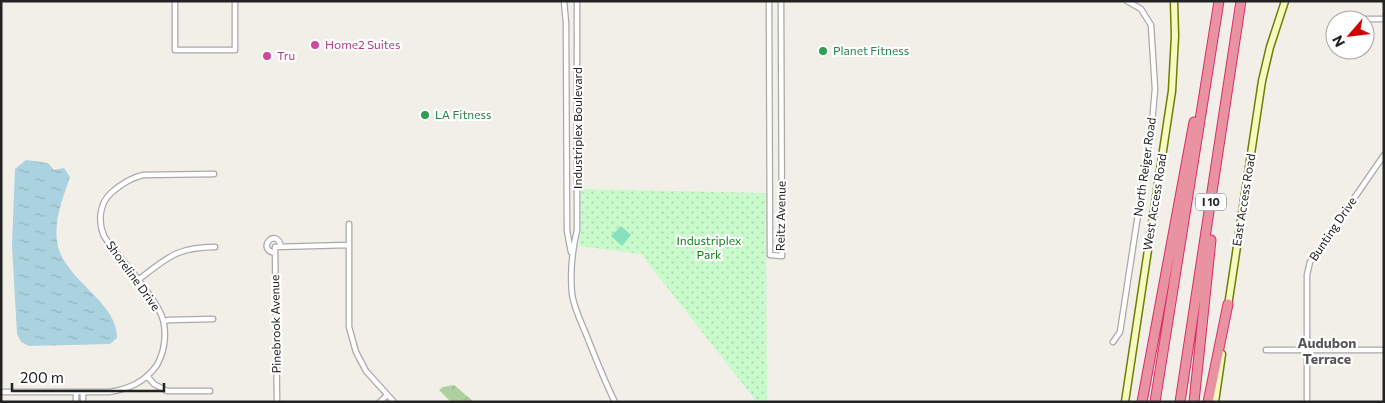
<svg xmlns="http://www.w3.org/2000/svg" width="1385" height="403" viewBox="0 0 1385 403" font-family="Commissioner,sans-serif">
	<defs>
		<pattern id="forest-crowns" width="20" height="18" patternUnits="userSpaceOnUse" patternTransform="scale(1.25)"><rect width="20" height="18" fill="#add19e"/><path d="M2 6a3 3 0 1 1 6 0M12 15a3 3 0 1 1 6 0" fill="none" stroke="#95b388"/></pattern>
		<pattern id="park-dots" width="8" height="8" patternUnits="userSpaceOnUse" patternTransform="scale(1.25)"><rect width="8" height="8" fill="#c8facc"/><path d="M2 2h.1M6 6h.1" fill="none" stroke="#acd6af" stroke-width="1.8" stroke-linecap="round"/></pattern>
		<pattern id="water-ripples" width="26" height="14" patternUnits="userSpaceOnUse" patternTransform="scale(1.25)"><rect width="26" height="14" fill="#aad3df"/><path d="M2 4q2-2 4 0t4 0M15 11q2-2 4 0t4 0" fill="none" stroke="#92b5bf"/></pattern>
	</defs>
	<rect width="100%" height="100%" fill="#f2efe9"/>
	<path fill="url(#forest-crowns)" d="M454 385 474 402H451L439 390 443 387Z"/>
	<path fill="url(#park-dots)" d="M581 189 766 193 767 402H757L641 254 579 246 581 228Z"/>
	<path fill="#88e0be" d="M621 226 631 235 622 246 611 236Z"/>
	<path fill="url(#water-ripples)" d="M26 160 48 163 54 170 64 168 70 177C63 198 54 219 57 241 62 280 118 301 117 338L110 344 29 346 21 342 17 334 12 245 15 169Z"/>
	<g fill="none" stroke-linecap="round" stroke-linejoin="round">
		<g stroke="#a9a9a9" stroke-width="7">
			<path id="street" d="M175 1V50H235V1
				M564 1 566 23 567 231 571 252
				M577 1V230C572 251 570 272 572 294 574 308 581 322 586 334 595 357 604 380 615 402
				M769 1 770 255 782 256 781 1
				M1354 19H1384
				M349 224V327L356 352 366 371 394 402
				M275 253C255 249 277 226 281 247
				M138 280C167 258 177 247 215 247
				M164 321 169 320 213 319
				M1113 342 1120 332 1152 123 1155 89 1151 25 1141 9 1127 1
				M1266 350H1384
				M147 376 154 384 167 391H210
				M1 392H109C129 389 145 382 157 365 166 349 168 326 159 310 149 291 134 274 120 257 115 250 108 243 104 236 98 222 99 204 111 193 121 184 130 178 143 175L214 174
				M76 392V402
				M83 402V392
				M277 402 275 247 348 245
				M380 402 387 395
				M1307 402V275L1310 262 1384 155"/>
		</g>
		<g stroke="#707d05" stroke-width="9">
			<path id="secondary" d="M1228 306 1262 81 1270 47 1285 1
				M1125 402 1172 91 1175 36 1174 1
				M1215 402 1222 354"/>
		</g>
		<g stroke="#dc2a67" stroke-width="11">
			<path id="highway" d="M1142 402 1194 122
				M1155 402 1219 1
				M1180 402 1241 1
				M1194 402 1211 240
				M1208 402 1228 304"/>
		</g>
		<use href="#street" stroke="#fff" stroke-width="4.5"/>
		<use href="#secondary" stroke="#f7fabf" stroke-width="6"/>
		<use href="#highway" stroke="#e892a2" stroke-width="9"/>
	</g>
	<g fill="#d1479c" stroke="#fff" stroke-width="2">
		<circle cx="315" cy="45" r="5"/>
		<circle cx="267" cy="56" r="5"/>
	</g>
	<g fill="#2e9e5b" stroke="#fff" stroke-width="2">
		<circle cx="823" cy="51" r="5"/>
		<circle cx="425" cy="115" r="5"/>
	</g>
	<g text-anchor="middle" stroke-width="4.5" stroke-linejoin="round" paint-order="stroke">
		<rect fill="#fff" stroke="#646464" stroke-width="1" x="1196" y="193.5" width="30" height="17" rx="4"/>
		<g font-size="11" font-weight="bold" fill="#222">
			<text x="1211" y="206">I 10</text>
		</g>
		<g font-size="12" fill="#b23c85" stroke="#fff" text-anchor="start">
			<text x="325" y="49">Home2 Suites</text>
			<text x="277" y="60">Tru</text>
		</g>
		<g font-size="12" fill="#27864d" stroke="#fff" text-anchor="start">
			<text x="833" y="55">Planet Fitness</text>
			<text x="435" y="119">LA Fitness</text>
		</g>
		<g font-size="12" fill="#222" stroke="#fff">
			<text transform="translate(578 128) rotate(-90)" y="4">Industriplex Boulevard</text>
			<text transform="translate(1145 167) rotate(-82)" y="4">North Reiger Road</text>
			<text transform="translate(1244 200) rotate(-81)" y="4">East Access Road</text>
			<text transform="translate(1155 202) rotate(-81)" y="4">West Access Road</text>
			<text transform="translate(781 216) rotate(-89)" y="4">Reitz Avenue</text>
			<text transform="translate(1333 229) rotate(-56)" y="4">Bunting Drive</text>
			<text transform="translate(133 276) rotate(54)" y="4">Shoreline Drive</text>
			<text transform="translate(276 324) rotate(-91)" y="4">Pinebrook Avenue</text>
		</g>
		<g font-size="12" fill="#0c8416" stroke="#fff">
			<text x="709" y="245">Industriplex<tspan x="709" dy="14">Park</tspan></text>
		</g>
		<g font-size="14" font-weight="bold" fill="#555" stroke="#fff">
			<text x="1327" y="348">Audubon<tspan x="1327" dy="16">Terrace</tspan></text>
		</g>
	</g>
	<rect width="1385" height="403" fill="none" stroke="#222222" stroke-width="5"/>
	<g transform="translate(1350 35) rotate(242)"><circle r="24" fill="#ffffff" stroke="#a7a7a7"/>
	<path d="M0-4L9 19L0 12L-9 19Z" fill="#d40000"/>
	<text y="-8" font-size="14" font-weight="bold" text-anchor="middle" fill="#222222">N</text>
	</g>
	<path d="M12 383v8h152v-8" fill="none" stroke="#222222" stroke-width="2.5"/>
	<text x="20" y="383" font-size="15" fill="#222222" stroke="#ffffff" stroke-width="4" paint-order="stroke">200 m</text>
</svg>
